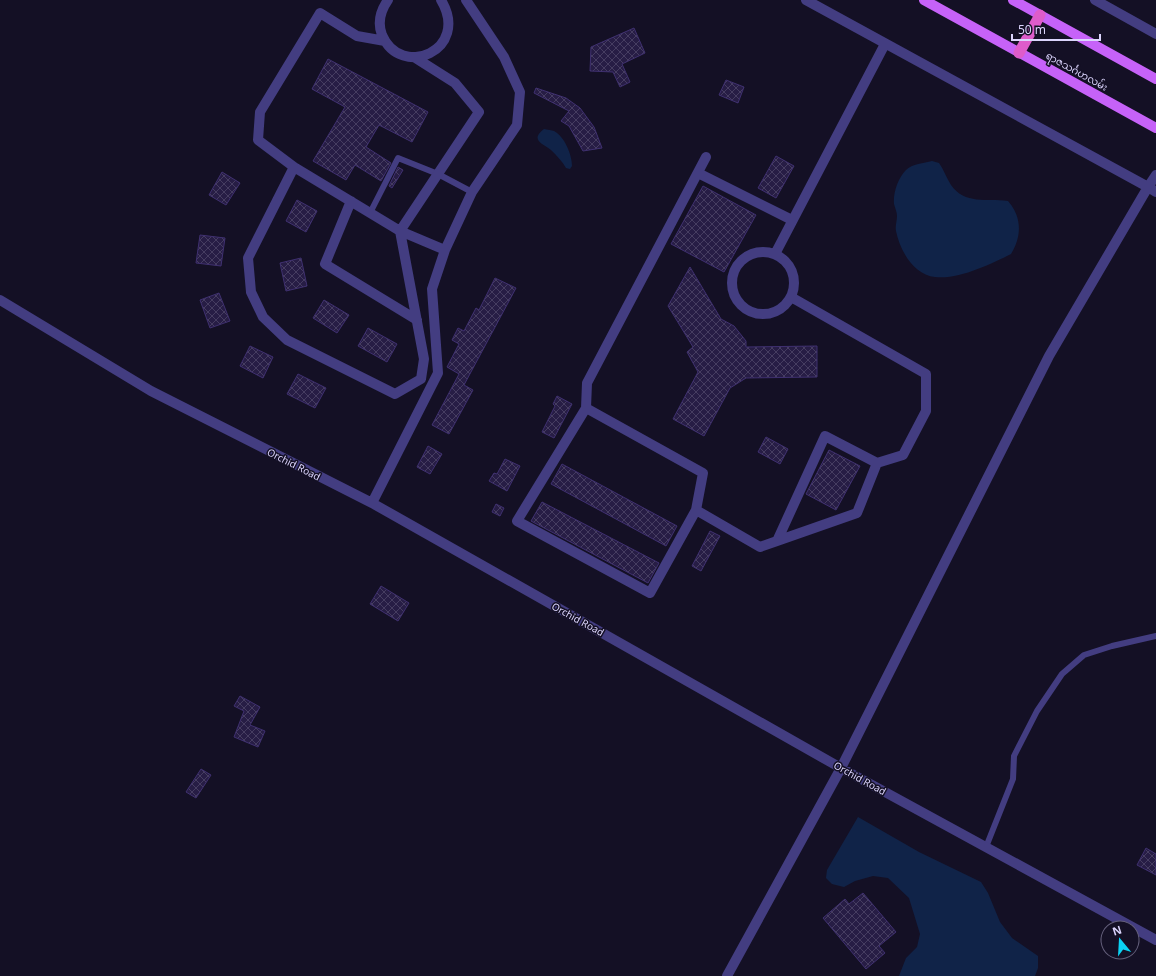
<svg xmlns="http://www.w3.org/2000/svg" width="1156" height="976" viewBox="0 0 1156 976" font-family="'Noto Sans','Noto Sans Myanmar',sans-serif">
	<defs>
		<pattern id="building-cross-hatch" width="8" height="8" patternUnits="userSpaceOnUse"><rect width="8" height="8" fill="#271d45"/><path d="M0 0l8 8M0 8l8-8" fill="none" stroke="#463d61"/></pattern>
	</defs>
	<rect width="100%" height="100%" fill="#141025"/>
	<path fill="#102348" d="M544 129C547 130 552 130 554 131 565 137 572 155 572 166L570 169 566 168C562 161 557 156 551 150 542 143 530 140 544 129Z
		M932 161 939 163C944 170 946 177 951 185 965 205 986 198 1008 201 1022 217 1022 236 1011 254 991 264 958 280 935 277 914 275 900 251 896 231 895 226 897 221 897 216 897 212 895 208 894 204 893 193 898 178 906 170 912 164 924 163 932 161Z
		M858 817 919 852 981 882 988 893 1000 922 1012 938 1038 956V968L1035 976H899L906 958 917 947 920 934 909 898 888 878 873 876 855 881 844 887 832 884 826 878 827 870Z"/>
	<path fill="url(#building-cross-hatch)" stroke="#3f3070" d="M634 28 645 53 622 64 630 82 620 87 613 72 590 71 591 47Z
		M328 59 428 112 412 142 379 125 366 147 391 163 381 181 355 165 346 180 313 161 345 107 312 89Z
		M726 80 744 87 738 103 719 95Z
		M536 88 566 98 580 108 594 127 602 148 583 151 569 126 561 121 569 111 534 93Z
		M776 156 794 166 776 198 758 188Z
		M398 167 403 170 392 188 389 186Z
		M222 172 240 183 226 205 209 195Z
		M703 186 756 215 724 272 671 244Z
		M297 200 317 211 306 232 286 221Z
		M200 235 225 238 221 266 196 263Z
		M301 258 307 286 286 291 280 263Z
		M690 267 721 319 734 326 746 341V347L817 346V377L746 378 730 388 704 436 673 419 698 372 687 352 693 347 668 306Z
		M495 278 516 288 464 385 473 390 449 434 432 425 459 374 447 367 459 344 452 340 458 328 464 331 476 308 479 310Z
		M219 293 230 321 210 328 200 300Z
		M324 300 349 315 337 333 313 318Z
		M368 328 397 344 387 362 358 346Z
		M250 346 273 357 263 378 240 366Z
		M298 374 326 388 315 408 287 394Z
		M557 396 572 404 554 438 542 432 555 406 553 404Z
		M766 437 788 449 780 464 758 452Z
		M428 446 442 454 430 474 417 467Z
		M829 450 860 466 836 510 806 494Z
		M505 459 520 466 507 491 489 481 494 473 497 474Z
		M562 464 677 526 666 546 551 484Z
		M542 502 659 563 648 583 531 521Z
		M496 504 504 508 500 516 492 512Z
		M710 531 720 536 701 571 692 566Z
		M381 586 409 603 398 621 370 604Z
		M240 696 260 707 250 725 265 731 258 747 234 737 244 711 234 706Z
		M201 769 211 775 196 798 186 792Z
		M1146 848 1156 854V875L1137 865Z
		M863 893 896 932 879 946 885 953 866 969 823 918 845 899 849 904Z"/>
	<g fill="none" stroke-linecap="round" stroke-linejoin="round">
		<path stroke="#433d81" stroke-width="6" d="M370 213 398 158 438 174 472 192
			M986 847 1013 779 1014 756 1037 711 1062 674 1084 655 1112 646 1156 636"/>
		<path stroke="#433d81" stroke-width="10" d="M388 0C381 10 377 22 382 35 401 80 471 50 441 0
			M806 0 1148 187 1156 175
			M1095 0 1156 34
			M385 41 357 36 320 13 260 112 258 140 294 167 400 231 479 112 455 83 414 57
			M706 157 587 383 586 408 517 521 650 593 696 510 760 547 777 541 825 436 877 463 903 455 926 411V374L791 297
			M294 167 248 258 251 292 263 317 287 340 395 394 421 379 424 359 400 231
			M698 173 792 220
			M351 201 325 264 417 320
			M445 250 472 192 517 125 520 92 504 57 466 0
			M732 283a31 31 0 1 1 62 0a31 31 0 1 1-62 0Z
			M775 254 885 44
			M0 300 151 391 372 503 841 768 1156 940
			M586 408 703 473 696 510
			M372 503 438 373 432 289 445 250 400 231
			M777 541 857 513 877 463
			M727 976 841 768 1049 356 1148 187 1156 192"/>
		<path stroke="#c662f8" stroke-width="10" d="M924 0 1156 128
			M1013 0 1156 79"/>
		<path stroke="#de5cca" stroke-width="11" d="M1019 53 1040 15"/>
	</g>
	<g text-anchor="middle" stroke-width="3" stroke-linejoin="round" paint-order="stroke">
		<g font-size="10" fill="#dcd5fd" stroke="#141025">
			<text transform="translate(1077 71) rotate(29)" y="4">ရာဇသင်္ဂဟလမ်း</text>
			<text transform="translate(294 464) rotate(27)" y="4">Orchid Road</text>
			<text transform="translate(578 619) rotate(29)" y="4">Orchid Road</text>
			<text transform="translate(860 778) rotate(29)" y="4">Orchid Road</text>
		</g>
	</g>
	<g transform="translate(1120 940) rotate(342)"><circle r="19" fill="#141025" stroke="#645f7b"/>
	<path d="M0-3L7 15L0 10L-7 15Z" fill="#0bd2f3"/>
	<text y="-6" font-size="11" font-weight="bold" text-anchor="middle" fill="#dcd5fd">N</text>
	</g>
	<path d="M1012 34v6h88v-6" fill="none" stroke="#dcd5fd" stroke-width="2"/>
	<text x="1018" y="34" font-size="12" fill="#dcd5fd" stroke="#141025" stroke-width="3" paint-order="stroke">50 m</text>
</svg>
